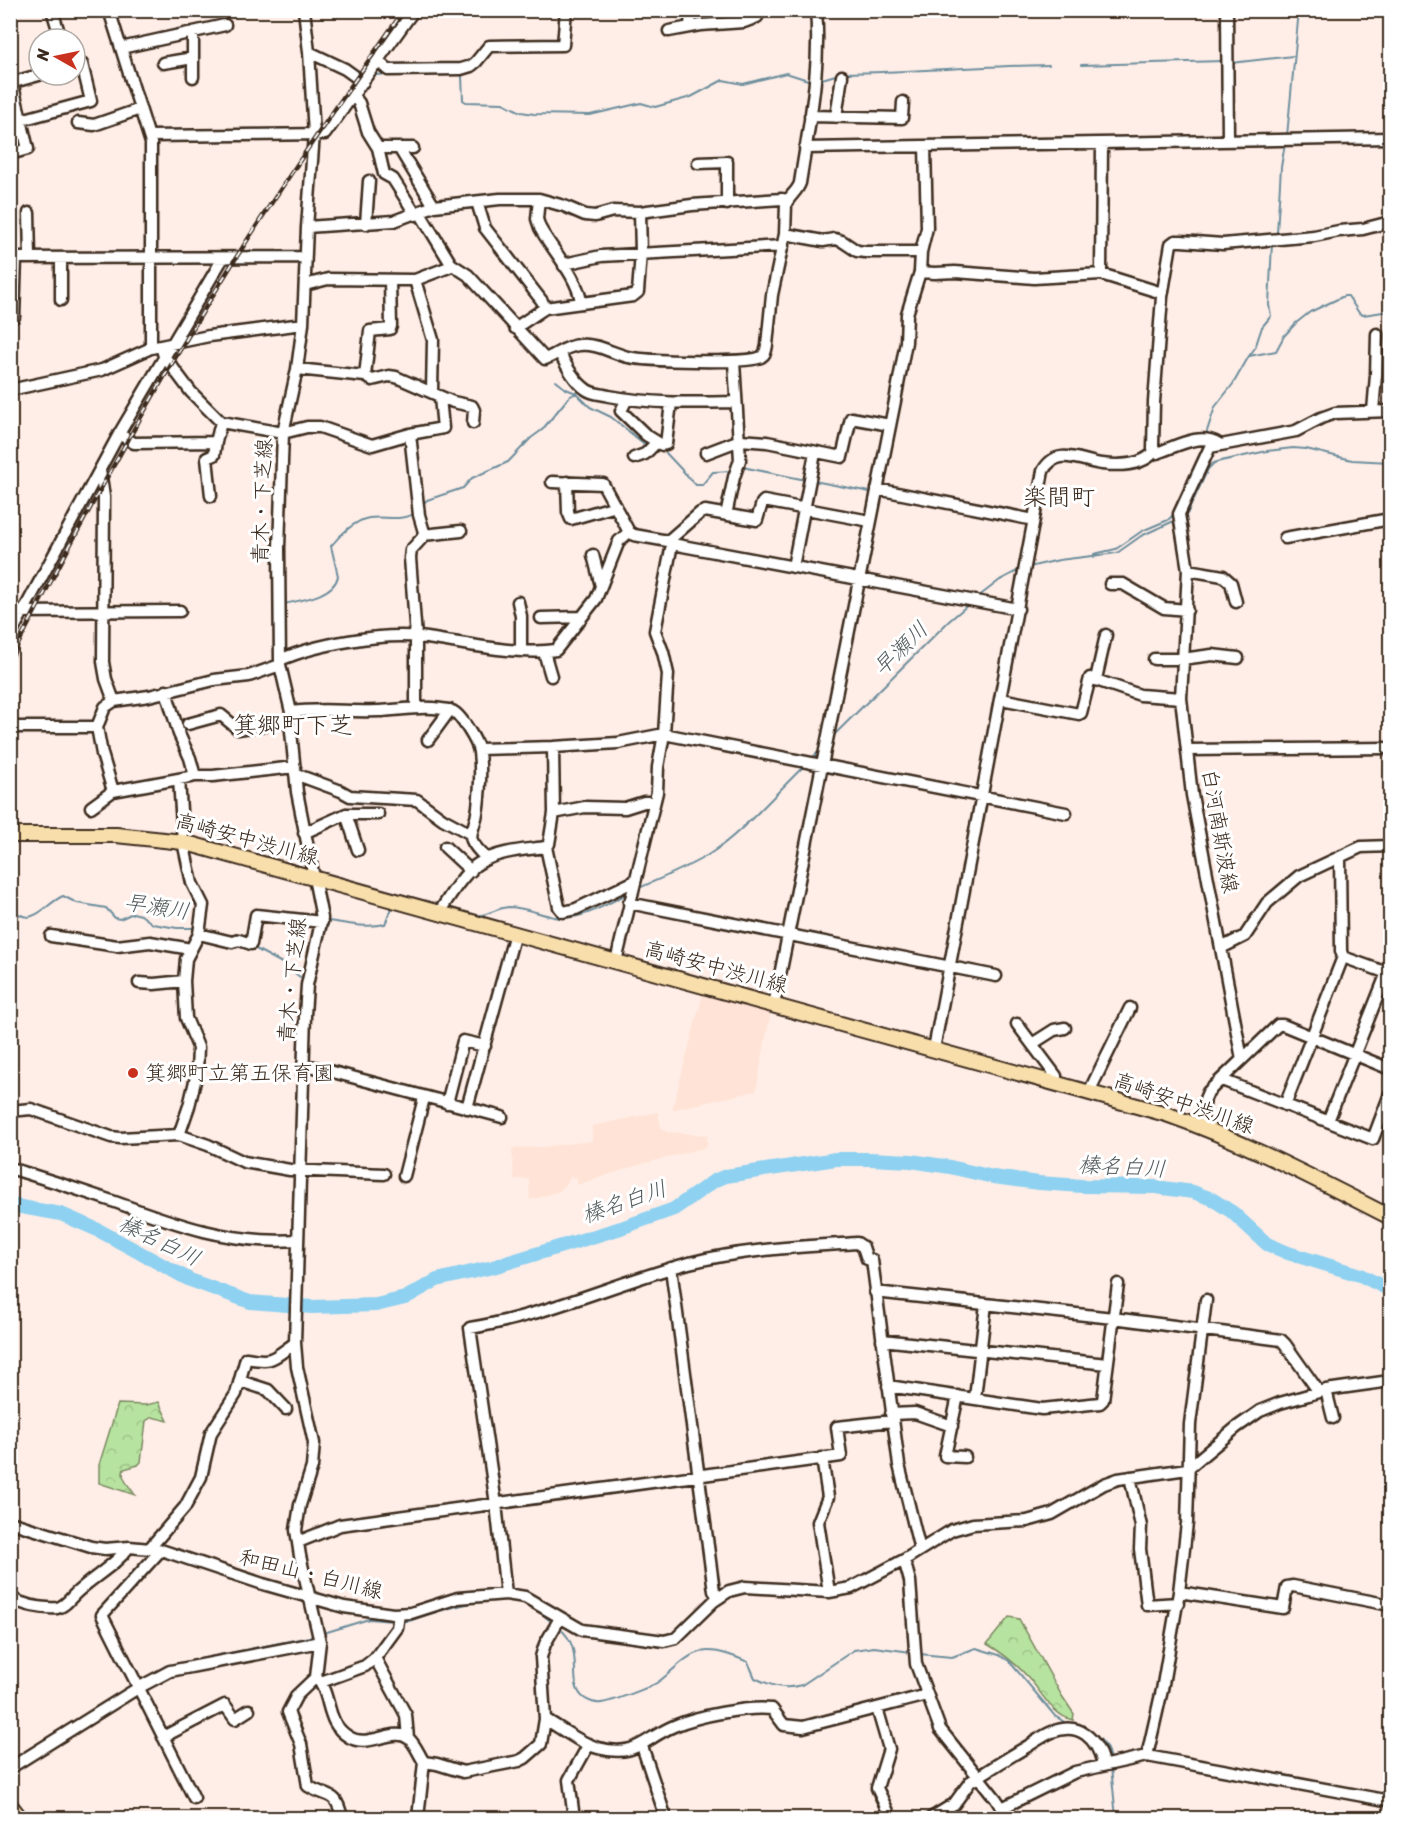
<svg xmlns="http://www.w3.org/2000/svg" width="1401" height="1829" viewBox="0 0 1401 1829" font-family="Sriracha,'Klee One',sans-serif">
	<defs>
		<pattern id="forest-crowns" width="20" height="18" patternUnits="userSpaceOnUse" patternTransform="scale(1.5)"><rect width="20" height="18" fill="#b7e3a0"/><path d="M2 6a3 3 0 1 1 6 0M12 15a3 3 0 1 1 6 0" fill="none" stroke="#9ec389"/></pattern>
	</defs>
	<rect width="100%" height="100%" fill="#ffeee7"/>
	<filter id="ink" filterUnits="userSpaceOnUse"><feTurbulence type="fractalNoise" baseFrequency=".0167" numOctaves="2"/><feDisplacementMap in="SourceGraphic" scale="12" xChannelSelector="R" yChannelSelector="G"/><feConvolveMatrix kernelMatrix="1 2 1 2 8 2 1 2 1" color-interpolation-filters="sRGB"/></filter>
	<g filter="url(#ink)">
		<path fill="#ffe3d6" d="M703 993 771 1011 756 1091 672 1110Z
			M658 1112 661 1127 667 1132 707 1135V1147L635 1166 577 1185V1178L571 1177 560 1191 530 1200 529 1179H514L512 1148 541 1147 592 1141V1126Z"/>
		<path fill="url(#forest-crowns)" stroke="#79865f" stroke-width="1.5" d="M159 1402 168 1421 152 1417 146 1421 141 1462 138 1465 124 1469C120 1479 130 1486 135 1495L99 1483V1465L118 1404 146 1405Z
			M1009 1617 1019 1619 1062 1696 1074 1714 1073 1720C1052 1716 1041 1691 1028 1677 1016 1664 1003 1653 987 1644Z"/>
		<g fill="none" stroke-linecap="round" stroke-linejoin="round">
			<path stroke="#6d8e9d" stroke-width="2" d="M1231 63 1293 56
				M1081 65 1223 61
				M845 73C913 72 981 66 1049 65
				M460 74 462 76 463 100 466 102 503 103 521 112 534 114 590 115 641 103 655 107 691 97 723 80 743 84 786 73 811 81
				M376 75 388 74
				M822 79 839 74
				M1287 136 1299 10
				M1277 233 1281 167 1285 144
				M1249 356 1255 348 1262 327 1271 316 1269 305 1272 243
				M556 381 566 389 576 393 590 407 611 417 648 447
				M1206 434 1215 407 1233 384 1249 356 1276 351 1284 336 1296 323 1310 312 1344 296H1348L1359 313 1363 315 1390 311
				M1063 452H1079L1093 457
				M666 453 696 485H702L713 472 732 471
				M742 467 806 480
				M814 481 870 492
				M421 506 427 500 463 488 472 478 508 462 531 438 542 430 569 397 576 393
				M1183 516 1187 514 1208 469 1214 463 1221 461 1267 451 1293 448 1306 449 1352 460 1390 462
				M1094 557V554L1116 549 1142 531 1168 520 1174 514
				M1029 567 1059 560 1117 553 1141 536 1176 520
				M978 597 1000 580 1021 569
				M284 604C301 600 334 596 338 576L331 546C339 536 355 520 369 518 386 516 400 522 416 513
				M831 738 949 621 969 604
				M810 760 821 749
				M637 889C661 878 685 869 708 855 741 834 775 794 804 766
				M394 896 397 894 406 897
				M10 907C33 931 44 904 63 896L77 903 106 908 115 918 120 919 133 913 141 915 153 924 177 928H196
				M472 915C484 918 496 908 508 907 524 907 539 914 554 917 581 922 606 904 629 893
				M205 929 225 935
				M252 947 282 963 300 977
				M320 949 329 921C348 924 367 928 385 924L392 908
				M314 981 317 966
				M402 1621H409C437 1611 500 1590 529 1605 537 1609 545 1617 552 1622
				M559 1628C587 1650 565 1684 584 1698 588 1701 596 1704 601 1703 611 1702 649 1688 658 1682 673 1672 687 1651 708 1651 722 1651 736 1657 748 1662L755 1678C771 1686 784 1690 802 1685L854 1650 874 1647 911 1652
				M324 1633 369 1619 393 1621
				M919 1654 952 1657 976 1648 999 1655 1009 1661 1055 1716 1069 1725
				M146 1678 165 1666 314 1636
				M1089 1731C1102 1739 1108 1746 1110 1761
				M1111 1767 1116 1818"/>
			<path stroke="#8fd1f1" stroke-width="14" d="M10 1205 61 1214 98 1230 190 1280 250 1302 312 1307 376 1305 405 1298 437 1280 493 1267 621 1228 674 1209 714 1181 726 1176 836 1159H870L911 1161 950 1167 993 1177 1039 1183 1082 1186 1156 1187 1193 1192 1212 1199 1232 1212 1267 1244 1288 1253 1360 1275 1390 1290"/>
			<g stroke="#3b2a1e" stroke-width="15">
				<path id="minor" d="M52 10 61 39
					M109 10 151 143V348
					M304 10 309 52 314 134 307 227 303 324 297 369 283 433 279 548 280 665 291 712 290 721 297 792 322 918 307 985 305 1015 295 1343 297 1367 314 1443 312 1467 300 1505 296 1530 300 1556 320 1642 316 1677 297 1695 288 1712 301 1744 308 1786C328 1799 336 1789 342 1818
					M1227 10 1228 140
					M690 27 691 10
					M669 31 701 25 744 22 757 17 760 10
					M121 48 225 25
					M309 52 345 69 363 82
					M378 61 388 70 461 69 471 66 476 62 489 46 563 45 566 10
					M163 63 193 58
					M193 77V32
					M10 83 39 75
					M353 95 359 103 368 132 378 148 384 174 393 179 416 215
					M810 116 902 118 903 102
					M836 117 842 76
					M21 120 91 101 82 64 75 66
					M78 123 94 125 140 109
					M149 136 325 134 414 10
					M378 148H413
					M399 148 434 206
					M805 148 1390 138
					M10 154 28 149 12 82
					M698 163 727 162V204
					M539 199 537 219 540 228C552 250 578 277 581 302
					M477 202 485 228 542 301 545 308
					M29 213 30 258
					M420 213 451 264 468 275 545 359C556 355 566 346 579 345 597 343 611 353 628 357 644 361 750 364 761 357 766 354 766 350 767 345L772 295 785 234 786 204C789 196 797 192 800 183 809 125 821 69 816 10
					M366 224 369 181
					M307 227 394 221 434 206 500 199H539L564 206 585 215 595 216 613 211 640 212 692 205 782 199 787 200
					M785 234 823 241 835 239 842 241 857 251 865 252H921
					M10 258 305 257
					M61 258V300
					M564 266 569 263 601 256 783 246
					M920 272 935 273 955 272 1034 278 1101 274 1162 293
					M1101 274 1102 143
					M415 280 433 340 432 392
					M305 285 328 279 415 280 449 267 451 264
					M14 317 16 258
					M515 328 545 308 633 296 638 292 641 253 640 212
					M161 346 164 356 191 392 221 422 283 433 307 427H320L372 445 410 434 443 428 440 398
					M559 352C566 365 574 381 587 390 593 394 602 394 609 396 651 404 694 403 736 402
					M297 369 365 376 372 380 389 376 396 377 453 402 472 406 474 410 473 423
					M365 376 370 331 390 329 391 326 390 280
					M10 390 102 370 151 348 209 336 303 324
					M627 399 621 411 646 435 662 445 666 444 671 403
					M1373 411 1376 375 1377 334
					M119 434 134 443 216 442 221 422
					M410 434 419 515 424 532 423 537 411 550 410 558 416 637V707
					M1219 444C1200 432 1177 446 1157 453L1154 452 1153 448 1154 402 1162 297 1171 244 1175 241H1181L1223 244 1314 236 1339 231 1363 229 1390 222
					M706 453 740 440 767 442 842 457 851 418 890 425
					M634 458 645 454 656 443
					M100 470 104 497 103 662 106 679 114 701
					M552 482 603 484 629 532
					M567 482 568 512 571 519 616 506
					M877 489 1034 520
					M211 496 207 458 214 455 216 442
					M726 515 734 477 740 460 734 362
					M423 535 461 531
					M1285 538 1390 519
					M668 541 700 513 705 511 757 520 762 503 764 501 870 521
					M593 555 601 586
					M793 567 815 453
					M1188 570 1223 576 1231 583 1236 602
					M1110 584H1123L1164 608 1187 610
					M518 602 521 616V650
					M10 612 180 611
					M541 618 582 617
					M10 636 119 434 223 258
					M544 652 551 676
					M1154 659H1182L1212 655 1238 658
					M280 660C316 644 381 633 419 637 460 642 516 656 556 650L596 599 619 541 629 532 634 535 668 541 672 544 1018 609
					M1096 679 1106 635
					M166 691 179 734 190 758 195 776
					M1001 699 1079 714 1081 713 1090 678 1140 695 1181 698
					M291 712C322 708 349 712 379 711 403 710 428 704 452 711 460 713 478 743 479 752 481 769 480 790 478 807 475 837 460 833 487 859
					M188 724 221 715 238 729 290 721
					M10 727H97L105 707 114 701 149 696 214 680 249 676 280 665
					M97 727 102 754 113 791
					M428 740 450 710
					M479 749 553 747 618 743 664 734 1066 813
					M1188 750 1390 748
					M295 774 341 791 350 796 417 800 443 819 471 834
					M179 779 183 842 192 883 203 905 199 934 186 959 184 981 186 1018 198 1047 197 1073 189 1106 179 1135
					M91 807 113 791 195 776H213L295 767
					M554 813 585 807 625 808 644 802H654
					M346 814H378
					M304 833 346 814 358 850
					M445 847 471 871
					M546 847 559 907 563 912 576 909 635 881
					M1340 857 1341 951 1343 957
					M629 903 996 976
					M439 913C448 898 465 870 481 862 499 851 525 850 546 847L549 844 554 813 553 747
					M199 934 232 942 239 940 251 944 256 915 322 922
					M51 936 117 946 150 942 191 949
					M1221 948 1245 936 1267 903 1299 876 1361 847 1390 846
					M616 961 657 792 658 767 664 734 668 674 663 652 655 631 672 544
					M139 983 154 984 184 981
					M774 1005 895 401 906 342 907 314 920 272 921 252 927 228 925 146
					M1017 1024 1056 1076V1083
					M1032 1044 1054 1030 1065 1028
					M934 1049 1043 471C1057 445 1082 462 1102 464 1120 466 1142 466 1154 452
					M1242 1059 1192 795 1181 698 1188 570 1179 514 1210 447 1296 431 1321 418 1335 413 1390 411
					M303 1064 502 1117
					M1222 1080 1373 1139 1390 1094
					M1089 1092 1130 1008
					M447 1103 463 1041 485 1046
					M1285 1105 1343 957 1390 974
					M467 1108 515 933
					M10 1111 31 1109 111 1137 120 1138 179 1135 208 1145 244 1162 290 1170 384 1174
					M1328 1121 1390 965
					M1201 1126 1205 1099 1208 1092 1278 1025H1283L1390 1069
					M10 1168C46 1179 80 1190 115 1202 175 1224 233 1245 297 1240
					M404 1176 424 1098
					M671 1268 714 1591 719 1598
					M875 1292 1113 1318 1274 1339 1281 1340 1285 1344 1319 1392
					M882 1340 1107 1364
					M240 1381 268 1390 286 1409
					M888 1386 1042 1409 1100 1403 1103 1400 1118 1284
					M1326 1390 1333 1418
					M958 1396 945 1456 965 1457
					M975 1398 986 1304
					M891 1414 915 1413 952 1426
					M822 1458 828 1497 818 1522 829 1592
					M1130 1477 1141 1526 1140 1549 1147 1605 1178 1603
					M10 1522 91 1547 105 1549 129 1547 161 1550 263 1584 344 1607 393 1614 411 1613 458 1598 506 1594 525 1597 582 1630 664 1641 676 1638 714 1601 729 1591 745 1587 829 1592 851 1588 904 1560 952 1530 973 1524 1027 1521 1052 1514 1104 1484 1118 1479 1187 1469 1237 1427 1260 1411 1280 1403 1326 1390 1390 1381
					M298 1542 340 1525 841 1456 837 1427 892 1421
					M149 1549 185 1507 201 1477 211 1433 236 1394 246 1358C274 1363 272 1359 295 1343
					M161 1550 102 1615 194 1798
					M904 1560 910 1581 916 1664 940 1729 996 1799 1008 1818
					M1179 1592 1283 1608 1287 1587 1293 1586 1390 1605
					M506 1594 496 1504 470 1328C545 1316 615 1283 689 1263 744 1249 800 1247 857 1243L863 1247 867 1259 872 1260 899 1465 920 1550
					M10 1598C24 1605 42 1609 57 1608 64 1607 70 1599 75 1594 92 1577 115 1566 129 1547
					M399 1614 397 1628 375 1658 406 1715 408 1738
					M316 1677C333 1696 324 1722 349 1737 368 1749 394 1727 408 1738 415 1743 419 1755 424 1762L437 1764 463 1772 519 1761 525 1758 541 1744 545 1719 541 1657 545 1644 560 1618
					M321 1682 365 1666 375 1658
					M877 1708 889 1749 877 1788 891 1818
					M545 1719C562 1729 580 1743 598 1748 637 1758 643 1739 674 1726 697 1716 748 1706 772 1709L784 1725 803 1727 927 1695
					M163 1737 225 1705 235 1719 249 1710
					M642 1746 666 1818
					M1147 1756 1162 1690 1179 1592 1187 1523 1190 1424 1206 1300
					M10 1768 138 1688 170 1671 320 1642
					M1002 1808 1075 1772 1147 1756 1390 1801
					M418 1818 424 1762
					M574 1818 569 1780 589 1744
					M931 1818 954 1804 970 1782 978 1777C993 1767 1008 1758 1023 1749 1032 1744 1042 1736 1052 1732 1080 1721 1097 1739 1103 1764"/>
			</g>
			<g stroke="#3b2a1e" stroke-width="18">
				<path id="major" d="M10 835H116L183 842 1166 1114C1244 1141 1317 1180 1390 1217
					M10 1805 20 1818"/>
			</g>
			<use href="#minor" stroke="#fff" stroke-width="10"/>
			<use href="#major" stroke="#f8deab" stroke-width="14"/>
			<g stroke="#3b2a1e" stroke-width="4.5">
				<path id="rail" d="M10 660C78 527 150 396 229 269 284 181 344 96 404 10"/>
			</g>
			<use href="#rail" stroke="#fff" stroke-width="2" stroke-dasharray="7" stroke-linecap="butt"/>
		</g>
	</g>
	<circle fill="#c8321e" stroke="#fff" stroke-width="2" cx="133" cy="1073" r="6"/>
	<g text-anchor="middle" stroke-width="6" stroke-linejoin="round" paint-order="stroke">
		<g font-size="21" fill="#3b2a1e" stroke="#fff">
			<text transform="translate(262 501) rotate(-88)" y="7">青木・下芝線</text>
			<text transform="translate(1220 831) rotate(80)" y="7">白河南斯波線</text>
			<text transform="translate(247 839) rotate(15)" y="7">高崎安中渋川線</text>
			<text transform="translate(716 967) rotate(15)" y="7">高崎安中渋川線</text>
			<text transform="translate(292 980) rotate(-84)" y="7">青木・下芝線</text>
			<text transform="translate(1184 1103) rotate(19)" y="7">高崎安中渋川線</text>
			<text transform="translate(311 1574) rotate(14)" y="7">和田山・白川線</text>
		</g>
		<g font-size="21" fill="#3b2a1e" stroke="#fff" text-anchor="start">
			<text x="145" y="1080">箕郷町立第五保育園</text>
		</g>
		<g font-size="22" font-style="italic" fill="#545c5d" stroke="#fff">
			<text transform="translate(900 648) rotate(-44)" y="8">早瀬川</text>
			<text transform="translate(157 906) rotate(9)" y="8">早瀬川</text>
			<text transform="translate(1122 1166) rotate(3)" y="8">榛名白川</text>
			<text transform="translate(624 1201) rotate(-19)" y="8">榛名白川</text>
			<text transform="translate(160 1240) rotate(26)" y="8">榛名白川</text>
		</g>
		<g font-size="24" fill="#3b2a1e" stroke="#fff">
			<text x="1059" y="505">楽間町</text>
			<text x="293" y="733">箕郷町下芝</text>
		</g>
	</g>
	<rect width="1401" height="1829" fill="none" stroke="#fff" stroke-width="36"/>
	<rect x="18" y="18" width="1365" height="1793" fill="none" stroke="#3b2a1e" stroke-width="2" filter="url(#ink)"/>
	<g transform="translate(57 57) rotate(279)"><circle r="28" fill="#ffffff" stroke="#b1aaa5" stroke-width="1.5"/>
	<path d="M0-4.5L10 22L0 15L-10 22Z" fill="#c8321e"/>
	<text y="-9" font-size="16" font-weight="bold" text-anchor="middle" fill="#3b2a1e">N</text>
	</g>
</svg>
